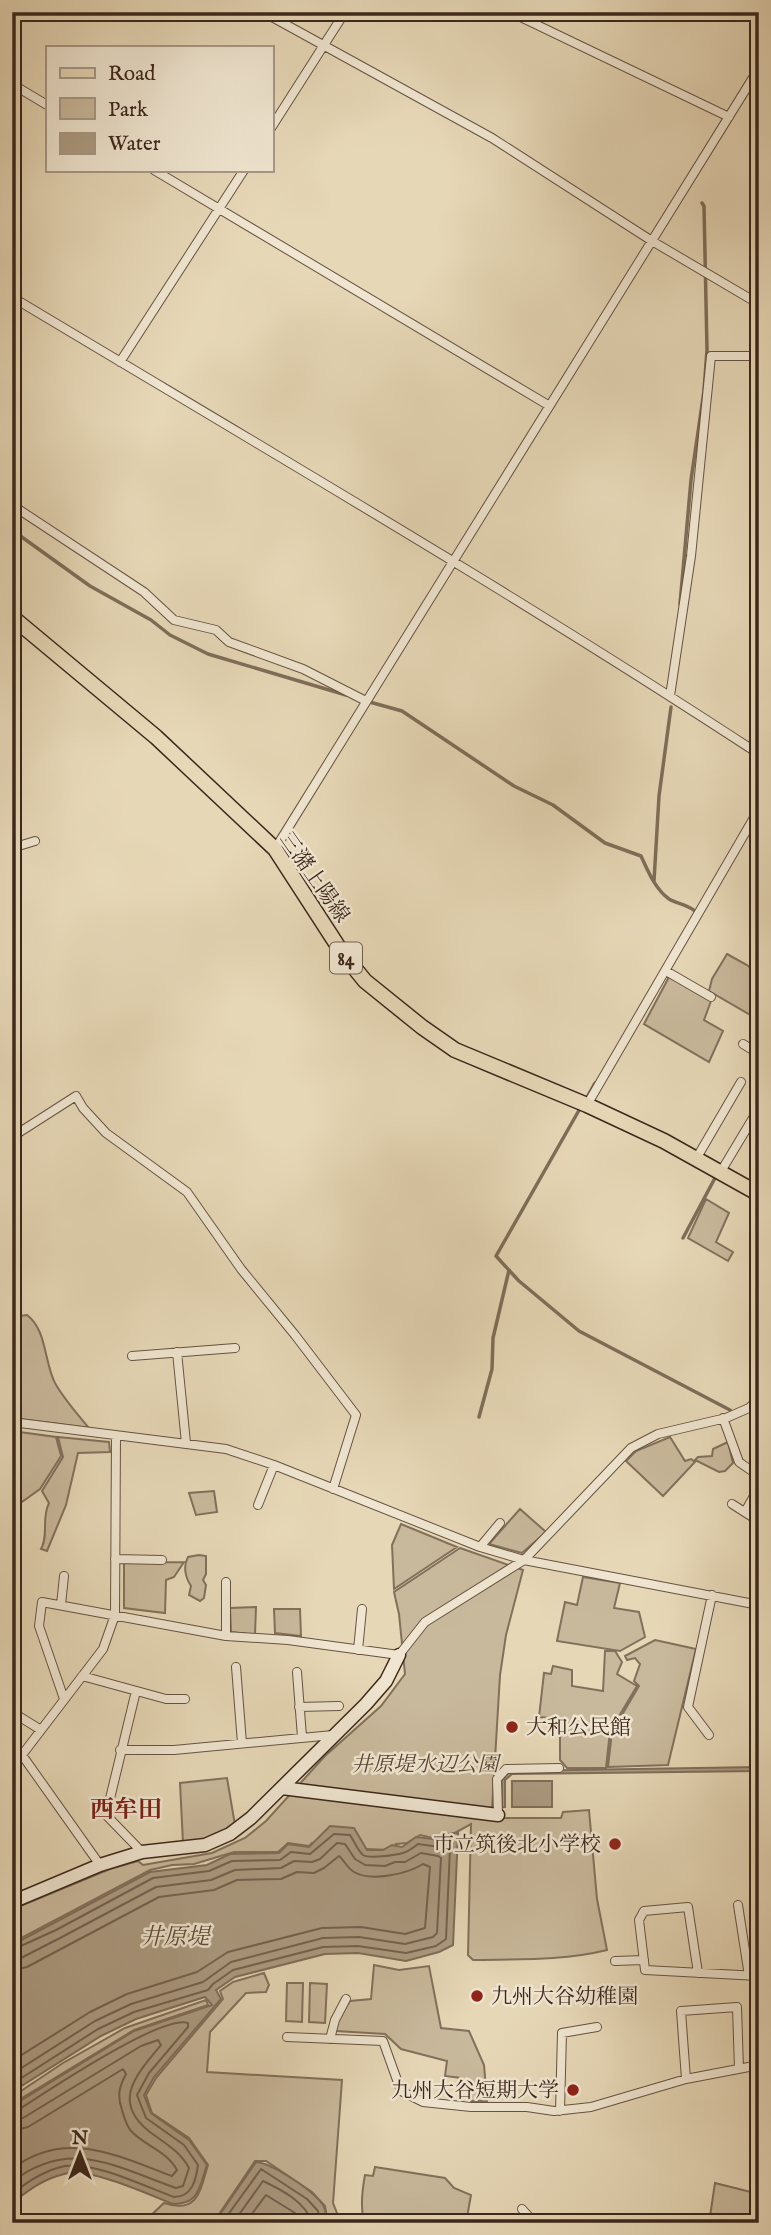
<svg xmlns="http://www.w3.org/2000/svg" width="771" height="2235" viewBox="0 0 771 2235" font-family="'IM FELL English','Noto Serif JP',serif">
	<rect width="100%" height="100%" fill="#e6d7b6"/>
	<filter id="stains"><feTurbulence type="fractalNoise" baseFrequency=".00286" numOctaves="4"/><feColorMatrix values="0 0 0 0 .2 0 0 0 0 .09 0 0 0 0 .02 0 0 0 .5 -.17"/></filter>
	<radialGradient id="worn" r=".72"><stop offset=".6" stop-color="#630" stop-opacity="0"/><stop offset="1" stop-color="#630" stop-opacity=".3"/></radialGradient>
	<path fill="#c9b99c" stroke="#82705c" stroke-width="2" d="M727 954 747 965 759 975V1020L709 991 712 979Z
		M669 977 711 1001 704 1020 723 1031 709 1062 644 1024Z
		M706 1199 729 1213 716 1242 733 1252 728 1261 688 1238Z
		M27 1315C47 1330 44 1362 55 1383 64 1399 77 1414 89 1428L12 1418V1317Z
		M12 1431 56 1437 61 1456 40 1489 12 1509Z
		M58 1437 109 1442 110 1452 78 1453 66 1505 47 1551 41 1549C49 1535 41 1519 49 1503L42 1491 63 1457Z
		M670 1437 685 1461 691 1459 695 1462 663 1496 626 1461 636 1451Z
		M728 1442 733 1463 725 1471 719 1472 695 1460 698 1457 712 1456 713 1449Z
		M214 1491 217 1512 196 1515 189 1493Z
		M520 1509 546 1532 522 1553 489 1544Z
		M401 1524 457 1547 394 1589 392 1545Z
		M460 1548 523 1570 506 1635 500 1675 492 1810 482 1818H561L563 1812 589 1810 597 1899 607 1950C563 1961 518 1959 473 1960L468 1955 471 1824 442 1840 420 1835 407 1843 396 1844 391 1850 367 1849 352 1859 322 1856 312 1843 309 1846 288 1843 278 1852H234L194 1864 172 1865 150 1870 12 1943 13 1909 110 1869 138 1861 143 1865 212 1853 245 1838 266 1821 325 1756 381 1706 405 1674 399 1614 394 1592Z
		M199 1555 206 1556V1574L203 1580 206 1585 204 1598 200 1601 189 1595 191 1586C185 1577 183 1566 188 1557Z
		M184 1562 174 1577 166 1580 165 1613 124 1608V1563Z
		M583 1577 620 1583 614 1608 639 1612 645 1637 620 1651 557 1641 565 1602 577 1605Z
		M256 1607 255 1635 231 1632 230 1608Z
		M274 1609H300L301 1636 275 1633Z
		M655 1640 696 1649 668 1765 608 1767 612 1732 639 1686 634 1681 640 1664 635 1658 627 1660 625 1656Z
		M605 1651H615L622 1662 617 1674 637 1686 610 1731 606 1768H567L560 1760V1719L539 1717 544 1673 551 1674 553 1666 572 1670V1686L603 1691Z
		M227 1778 235 1825 204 1839 183 1843 180 1783Z
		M374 1965 399 1970 429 1966 441 2028 469 2031 484 2065 487 2101H471L461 2078 445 2076 447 2061 401 2049 385 2034 336 2031 337 2020 350 2001 371 1999Z
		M264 1973 269 1985 266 1992 246 1993 210 2032 207 2072 342 2080 333 2203 341 2223H328L325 2206 312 2192 266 2161H255L213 2223H149L146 2220 164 2203C198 2214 200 2191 208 2165L189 2138 152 2113 146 2095 156 2078 223 1999 220 1991 233 1982Z
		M287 1983H303L302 2022 286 2021Z
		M310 1983 327 1984 325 2023 309 2022Z
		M206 2000 208 2005 134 2030 12 2104V2097L63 2063 125 2028Z
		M375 2167 445 2178 454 2188 471 2195 466 2223H364C360 2207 362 2191 365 2175L373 2176Z
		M715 2183 759 2194V2223H709Z"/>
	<path fill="#ac9b82" stroke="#7f6d59" stroke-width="2" d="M759 1767V1771L512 1774 505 1780V1807H502V1780L510 1771Z
		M512 1781H552V1807H512Z
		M330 1826 354 1828 367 1850H383L392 1845 402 1847 416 1837 441 1840 451 1833H458L453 1945 439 1952 406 1961 358 1953 325 1954 235 1977 216 1990 221 1999 154 2077 144 2095 151 2113 189 2140 207 2165C199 2187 200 2204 173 2204 147 2194 90 2167 64 2174 43 2179 29 2190 12 2203V2106L134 2031 212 2005 205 1997 136 2019 101 2036 12 2092V1945L150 1872 207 1865 230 1854 279 1853 288 1844 309 1847Z
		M256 2162C272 2163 316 2192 324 2207 326 2211 326 2218 327 2223H214Z"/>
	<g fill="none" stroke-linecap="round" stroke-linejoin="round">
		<path stroke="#74614f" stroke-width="2" d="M12 1950 56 1930 153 1878 209 1871 232 1861 280 1860 291 1852 310 1854 334 1834 350 1835C354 1841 358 1851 363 1855 369 1859 396 1855 403 1853 408 1852 414 1847 418 1844L440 1847 447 1846 450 1848 446 1939 436 1946 406 1953 358 1946 323 1947 233 1970 213 1984 208 1990 134 2012 98 2029 12 2084
			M12 1959 21 1958 60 1938 156 1887 211 1880 235 1870 281 1868 294 1861 312 1862 320 1859 337 1843 345 1844 355 1859 365 1865 385 1866 395 1862H405L421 1853 438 1856 441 1858 437 1933 433 1937 405 1944 359 1937 323 1938 231 1962 203 1982 131 2004 95 2021 12 2074
			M12 1970 27 1967 159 1897 214 1890 237 1880 281 1879 297 1872 314 1873 324 1868 339 1856C344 1860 347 1868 354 1872 371 1882 407 1874 423 1864L430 1867 425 1928 405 1934 361 1927 322 1928 228 1952 197 1972 127 1994 90 2012 12 2061
			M12 2111 18 2110C46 2092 162 2014 188 2023V2027L149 2073 137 2095 146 2118 184 2145 198 2165C196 2180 192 2197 174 2197 146 2187 94 2161 65 2166 45 2170 28 2181 12 2194
			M12 2120 23 2118 141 2046 158 2040 161 2045C134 2077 110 2104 154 2135 168 2145 181 2153 189 2168L183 2186 176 2188C116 2167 70 2137 12 2182
			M12 2131 28 2127 123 2069 126 2074C119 2087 117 2096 122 2110 124 2117 126 2125 131 2131 145 2146 167 2151 177 2170L172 2176C118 2156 65 2128 12 2169
			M222 2223 261 2169 307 2199 318 2211 320 2223
			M233 2223 263 2181C280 2189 308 2203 311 2223
			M245 2223 266 2195 295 2213 300 2223"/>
		<path stroke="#7f6d59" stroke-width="3.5" d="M12 530 90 586 151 620 170 635 208 654 346 695
			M680 604 691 480 704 391 707 350 704 206 702 203
			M366 701 402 711 514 786 553 805 605 843 641 856C648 871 655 889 669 899 677 904 687 904 695 911
			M654 881 659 796 671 707
			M586 1099 595 1083
			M582 1105 496 1256 519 1281 579 1331 730 1410
			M683 1238 715 1178
			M479 1417 492 1369 493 1338 509 1270"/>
		<g stroke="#665342" stroke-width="10">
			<path id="street" d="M263 12 492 138 652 241 759 304
				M510 12 729 117
				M12 84 47 105
				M271 128 345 12
				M154 170 548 405
				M12 297C262 447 515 594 759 754
				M120 362 244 170
				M12 505 144 592 174 620 216 630 229 642 303 669 366 701
				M670 696 691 556 711 356H759
				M12 848 35 841
				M275 849 759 68
				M666 971 711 997
				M743 1044 759 1054
				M587 1105 759 809
				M12 1137 76 1096 83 1108 106 1133 187 1192 241 1269 295 1335 356 1415 333 1489
				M696 1159 741 1082
				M720 1173 759 1108
				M177 1352 186 1443
				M132 1356 235 1348
				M723 1418 739 1462 759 1476
				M12 1422 226 1449 274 1465 480 1547 524 1560 759 1605
				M732 1504 757 1520
				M258 1505 274 1465
				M745 1512 759 1487
				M480 1547 500 1523
				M115 1559 162 1560
				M61 1605 64 1576
				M226 1636V1582
				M358 1650 362 1609
				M236 1667 242 1743
				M297 1672 302 1737
				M82 1676 166 1699H185
				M136 1691 106 1815 142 1852
				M64 1699 39 1626 42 1602 226 1636 288 1640 399 1655 425 1622 524 1560 631 1448 658 1434 726 1418 749 1408 759 1399
				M299 1707 339 1706
				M12 1712 41 1730
				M709 1735 688 1707 712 1595
				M120 1750H174L333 1735
				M22 1755 100 1865
				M12 1768 103 1649 115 1615 116 1435
				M498 1815 497 1779 506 1769 559 1768
				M738 1905 749 1976
				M615 1961 644 1960
				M698 1973 688 1907 644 1911 639 1920 645 1970 759 1976
				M287 2037 383 2041 401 2091 423 2102 471 2107H527L554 2111 591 2107 686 2079 759 2065
				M330 2039 335 2020 346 1999
				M686 2079 681 2011 737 2007 739 2069
				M560 2111 562 2033 597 2027
				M522 2209 531 2219 549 2223"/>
		</g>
		<g stroke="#3c271c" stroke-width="15">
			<path id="secondary" d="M282 1788 498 1815
				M12 1902 100 1865 142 1852 205 1845 230 1834 251 1818 366 1704 386 1681 399 1655"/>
		</g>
		<g stroke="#3c271c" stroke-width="17">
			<path id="primary" d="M12 617 156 737 275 849 343 954 365 981 422 1027 455 1050 587 1105 664 1141 759 1194"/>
		</g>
		<use href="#street" stroke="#efe5d0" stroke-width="8"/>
		<use href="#secondary" stroke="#efe5d0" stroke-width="12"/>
		<use href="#primary" stroke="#e6d7b6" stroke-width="14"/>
	</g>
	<g fill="#8f2418" stroke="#efe5d0" stroke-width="2.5">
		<circle cx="512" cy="1727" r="7"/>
		<circle cx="615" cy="1844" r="7"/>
		<circle cx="477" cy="1996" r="7"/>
		<circle cx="573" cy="2090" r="7"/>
	</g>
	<g text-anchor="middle" stroke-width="5" stroke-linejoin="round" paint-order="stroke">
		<rect fill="#efe5d0" stroke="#726052" stroke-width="2" x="330" y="942.5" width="32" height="31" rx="5"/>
		<g font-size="19" font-weight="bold" fill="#3c271c">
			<text x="346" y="965">84</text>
		</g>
		<g font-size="21" fill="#3c271c" stroke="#efe5d0">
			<text transform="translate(315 877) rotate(55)" y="7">三潴上陽線</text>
		</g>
		<g font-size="21" fill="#3c271c" stroke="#efe5d0" text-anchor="start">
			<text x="526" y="1734">大和公民館</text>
			<text x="601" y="1851" text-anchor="end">市立筑後北小学校</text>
			<text x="491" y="2003">九州大谷幼稚園</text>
			<text x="559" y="2097" text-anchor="end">九州大谷短期大学</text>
		</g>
		<g font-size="21" font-style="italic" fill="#584436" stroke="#efe5d0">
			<text x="425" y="1771">井原堤水辺公園</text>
		</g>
		<g font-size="23" font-style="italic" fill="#5e4a3b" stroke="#efe5d0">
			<text x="175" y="1944">井原堤</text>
		</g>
		<g font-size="24" font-weight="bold" fill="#7a1f14" stroke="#efe5d0">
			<text x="126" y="1817">西牟田</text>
		</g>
	</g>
	<rect width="771" height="2235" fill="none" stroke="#e6d7b6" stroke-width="42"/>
	<rect x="14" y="14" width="743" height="2207" fill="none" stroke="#3c271c" stroke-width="3.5"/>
	<rect x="21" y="21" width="729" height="2193" fill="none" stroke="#3c271c" stroke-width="2"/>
	<rect x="46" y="46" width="228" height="126" fill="#efe5d0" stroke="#a79988" stroke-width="2"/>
	<rect x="60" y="68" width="35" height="10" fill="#e6d7b6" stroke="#a79988" stroke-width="2"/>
	<text x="108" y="80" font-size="21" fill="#3c271c">Road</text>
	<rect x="60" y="98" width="35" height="21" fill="#c9b99c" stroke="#a79988" stroke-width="2"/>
	<text x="108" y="116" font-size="21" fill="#3c271c">Park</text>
	<rect x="60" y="133" width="35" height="21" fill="#ac9b82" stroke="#a79988" stroke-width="2"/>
	<text x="108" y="150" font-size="21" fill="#3c271c">Water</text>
	<g transform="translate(80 2154)" stroke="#efe5d0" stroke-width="5" paint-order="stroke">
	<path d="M0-5L12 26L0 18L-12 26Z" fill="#3c271c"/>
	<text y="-10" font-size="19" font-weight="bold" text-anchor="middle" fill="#3c271c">N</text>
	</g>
	<rect width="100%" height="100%" filter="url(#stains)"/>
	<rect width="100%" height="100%" fill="url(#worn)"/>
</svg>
